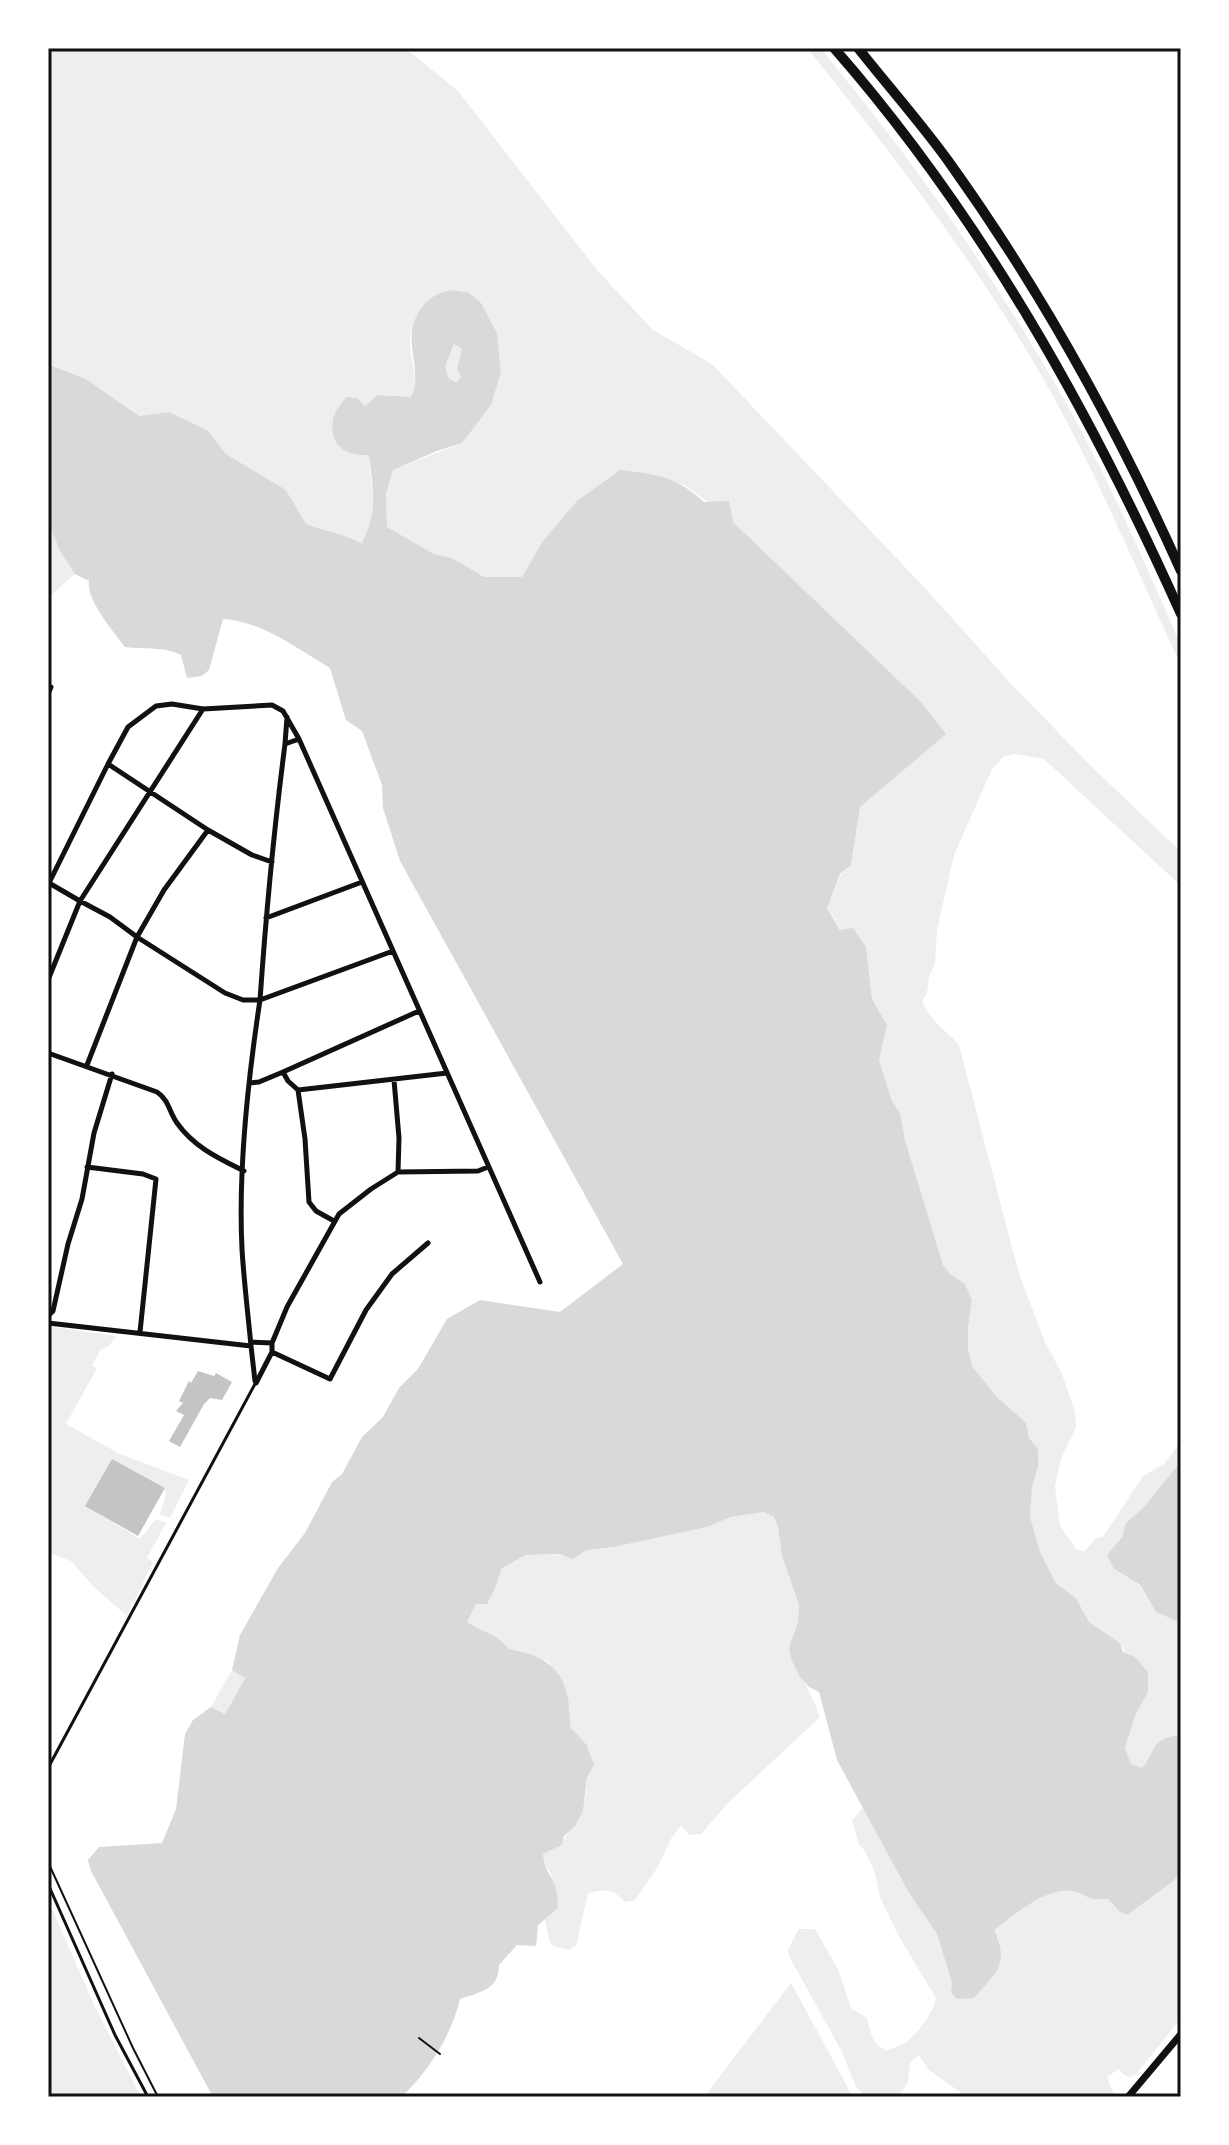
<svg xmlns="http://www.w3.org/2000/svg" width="1229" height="2145" viewBox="0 0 1229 2145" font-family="'Fira Sans Condensed',sans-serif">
	<rect width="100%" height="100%" fill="#fff"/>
	<path fill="#eee" d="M48 48H405L458 91 597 270 653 330 712 364 925 588 1013 686 1092 767 1181 852V886L1044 759 1014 754 1003 757 992 769 954 855 937 930 935 964 929 977 927 993 922 1001C929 1020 946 1030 959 1045L1019 1274 1045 1342 1062 1374 1075 1412 1076 1427 1061 1459 1055 1486 1060 1526 1077 1550 1085 1551 1096 1538 1103 1537 1143 1476 1164 1464 1181 1441V1461L1145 1506 1126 1523 1122 1537 1107 1555 1115 1570 1139 1585 1156 1612 1181 1623V1734C1146 1742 1160 1747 1142 1769L1131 1764 1125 1748 1135 1716 1148 1692 1120 1643 1089 1622 1076 1598 1056 1583 1040 1552 1030 1517 1032 1488 1038 1466V1449L1029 1438 1026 1423 996 1396 972 1366 968 1348V1327L972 1300 965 1285 950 1274 943 1265 905 1140 900 1113 892 1101 879 1060 887 1025 872 999 866 947 841 930 827 907 841 874 851 865 860 807 945 733 920 701 733 522 685 485 652 474 544 541 523 577H484L452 558 434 554 387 527 386 494 393 470 462 443 501 372 422 306C416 318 410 327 410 341 410 361 420 378 411 397L378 395C375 415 369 437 369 457 371 493 379 509 363 543 344 534 325 531 306 524L286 490 226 454 206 430 169 412 139 416 86 379 48 363Z
		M807 48H820C913 159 995 277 1066 403 1110 481 1145 564 1181 645V666C1132 560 1086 447 1025 348 960 242 885 145 807 48Z
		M454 344 462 349 457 368 461 377 456 382 449 379 445 367Z
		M48 522 60 551 75 574 48 598Z
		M48 1326 116 1336 109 1346 101 1349 92 1366 97 1368 66 1424 120 1454 189 1480 170 1518 160 1514 166 1494 165 1488 112 1459 86 1506 140 1539 156 1519 166 1523 147 1558 153 1562 127 1616 94 1587 71 1561 48 1552Z
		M764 1512 774 1517 778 1527 782 1556 799 1605 798 1622 789 1647C798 1672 811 1692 820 1717L727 1804 701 1834 690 1835 681 1826 672 1837 657 1868 635 1900 625 1902C612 1888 605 1889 588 1893L576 1946 569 1950 553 1946 549 1940 545 1919 557 1909 551 1873 543 1863V1854L562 1845C565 1833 576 1826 581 1814 589 1793 587 1766 586 1744L570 1727V1709L549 1662 523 1651 509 1649C495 1632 484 1633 467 1622L476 1604H487L494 1591 502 1568 526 1555 583 1554 588 1550 614 1547 707 1527 731 1517Z
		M232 1670 245 1677 225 1714 211 1707Z
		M863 1807 909 1893 937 1934 952 1983 998 1939 993 1930C1013 1916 1046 1887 1072 1891 1089 1893 1084 1901 1108 1899L1120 1912 1127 1915 1171 1883 1181 1873V2018L1137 2073 1130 2077 1124 2075 1119 2069 1107 2077 1113 2092 1112 2097H967L929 2070 919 2055 910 2062 908 2082 898 2097H865L856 2087 841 2050 790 1958 788 1949 799 1929H815L838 1969 851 2008 867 2018C871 2033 871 2042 886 2051 892 2048 899 2047 905 2043 918 2033 933 2013 936 1998L898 1935 880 1897 875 1873 865 1851 859 1845 852 1821Z
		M48 1900 95 2007 141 2097H48Z
		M791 1983 853 2097H704Z"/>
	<path fill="#d9d9d9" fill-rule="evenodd" d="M452 290 469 293 481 303 497 333 501 372 491 405 462 443 437 451 393 470 386 494 387 527 434 554 452 558 484 577H522L543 541 577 501 620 470C656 474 676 476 704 502L729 501 733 522 920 701 946 734 860 807 851 865 840 874 827 908 840 930 853 928 866 947 872 999 887 1025 879 1060 892 1101 900 1113 905 1140 943 1265 950 1274 965 1284 972 1300 968 1327V1348L972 1366 996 1396 1026 1423 1029 1438 1038 1449V1466L1032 1488 1030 1517 1040 1552 1056 1583 1076 1598 1089 1622 1120 1643 1123 1652 1135 1657 1148 1672V1692L1135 1716 1125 1748 1131 1764 1142 1768C1160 1747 1146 1742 1181 1734V1873L1171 1883 1127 1915 1120 1912 1108 1899C1084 1901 1089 1894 1072 1891 1046 1887 1013 1916 994 1930 1010 1965 996 1972 974 1998L957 1999 951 1992 952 1983 937 1934 909 1893 837 1760 819 1692 809 1687 800 1677 791 1659 789 1647 798 1622 799 1605 782 1556 778 1527 774 1517 764 1512 731 1517 707 1527 614 1547 588 1550 572 1559 560 1554 526 1555 502 1568 494 1591 487 1604H476L467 1622C485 1634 494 1631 509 1649 556 1656 571 1680 570 1727L586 1744 594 1765 587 1777 583 1811 575 1826 564 1836 562 1845 543 1854C544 1876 561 1880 557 1909L538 1925 536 1946 517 1945 499 1965C499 1990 480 1992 460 1999 452 2034 428 2073 401 2097H213L91 1871 88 1860 99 1847 162 1843 176 1809 185 1734 193 1720 211 1707 225 1714 245 1678 232 1670 240 1635 278 1568 305 1533 332 1482 342 1474 362 1437 383 1417 399 1388 418 1369 447 1319 480 1300 560 1312 623 1264 400 861 383 808 382 785 362 731 346 720 330 668C298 649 261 621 223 619L209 670 202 676 187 678 181 655C164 646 146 650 125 647 114 632 86 600 89 581L75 574 60 551 48 522V364L86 379 139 416 169 412 207 430 226 454 286 490 306 524C325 531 344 534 362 543 378 511 373 490 369 455 346 456 329 446 333 420 334 412 342 403 346 397L357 398 365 406 378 395 411 397C424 371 402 342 417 315 426 299 434 294 452 290ZM454 344 462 349 457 368 461 377 456 382 449 379 445 367Z
		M1181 1461V1623L1156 1612 1140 1585 1114 1569 1107 1555 1122 1537 1126 1523 1145 1506Z"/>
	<path fill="#c4c4c4" d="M198 1371 214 1376 216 1373 232 1382 222 1400 210 1398 204 1404 180 1447 169 1441 184 1415 176 1411 183 1403 179 1401 189 1381 191 1383Z
		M112 1459 165 1488 138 1536 85 1506Z"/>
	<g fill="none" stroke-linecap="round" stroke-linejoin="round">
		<path stroke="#111" stroke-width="2" d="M48 1862 133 2048 158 2097
			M419 2038 440 2054"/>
		<path stroke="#111" stroke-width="3" d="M48 1768 255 1384
			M48 1884 115 2035 148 2097"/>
		<path stroke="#111" stroke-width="5" d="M48 694 51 687
			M285 744 287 717
			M108 764 208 830
			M272 862 252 855 208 830 164 890 137 937 225 993 243 1000H260C266 914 274 829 285 744L299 739
			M49 883 80 901 203 709
			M48 885 108 764 128 727 156 706 172 704 203 709 272 705 283 711 299 739 540 1282
			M266 918 362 882
			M48 980 80 901 110 917 137 937 87 1065
			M48 1053 157 1092C169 1100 169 1112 177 1123 194 1147 218 1158 244 1171
			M283 1072 288 1081 298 1090 447 1073
			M394 1080 399 1138 398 1172
			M250 1083 259 1082 283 1072 419 1011
			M298 1090 305 1139 309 1202 316 1211 334 1221
			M87 1167 143 1174 156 1179 140 1332
			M48 1316 53 1311 68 1244 82 1199 94 1133 112 1074
			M48 1323 251 1346 255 1381
			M251 1342 272 1343
			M251 1346C248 1314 244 1282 242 1249 238 1169 248 1079 260 1000L393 951
			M272 1352 330 1379 366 1310 392 1274 428 1243
			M256 1383 272 1352V1343L287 1307 339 1214 371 1189 398 1172 478 1171 488 1167"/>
		<path stroke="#111" stroke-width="7" d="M1128 2097 1181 2034"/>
		<path stroke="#111" stroke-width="10" d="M834 48C981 216 1090 411 1181 614
			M858 48C888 86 921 123 949 162 1040 289 1117 428 1181 571"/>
	</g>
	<rect width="1229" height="2145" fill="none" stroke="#ffffff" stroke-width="100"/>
	<rect x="50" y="50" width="1129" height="2045" fill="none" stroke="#111" stroke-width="3"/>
</svg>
